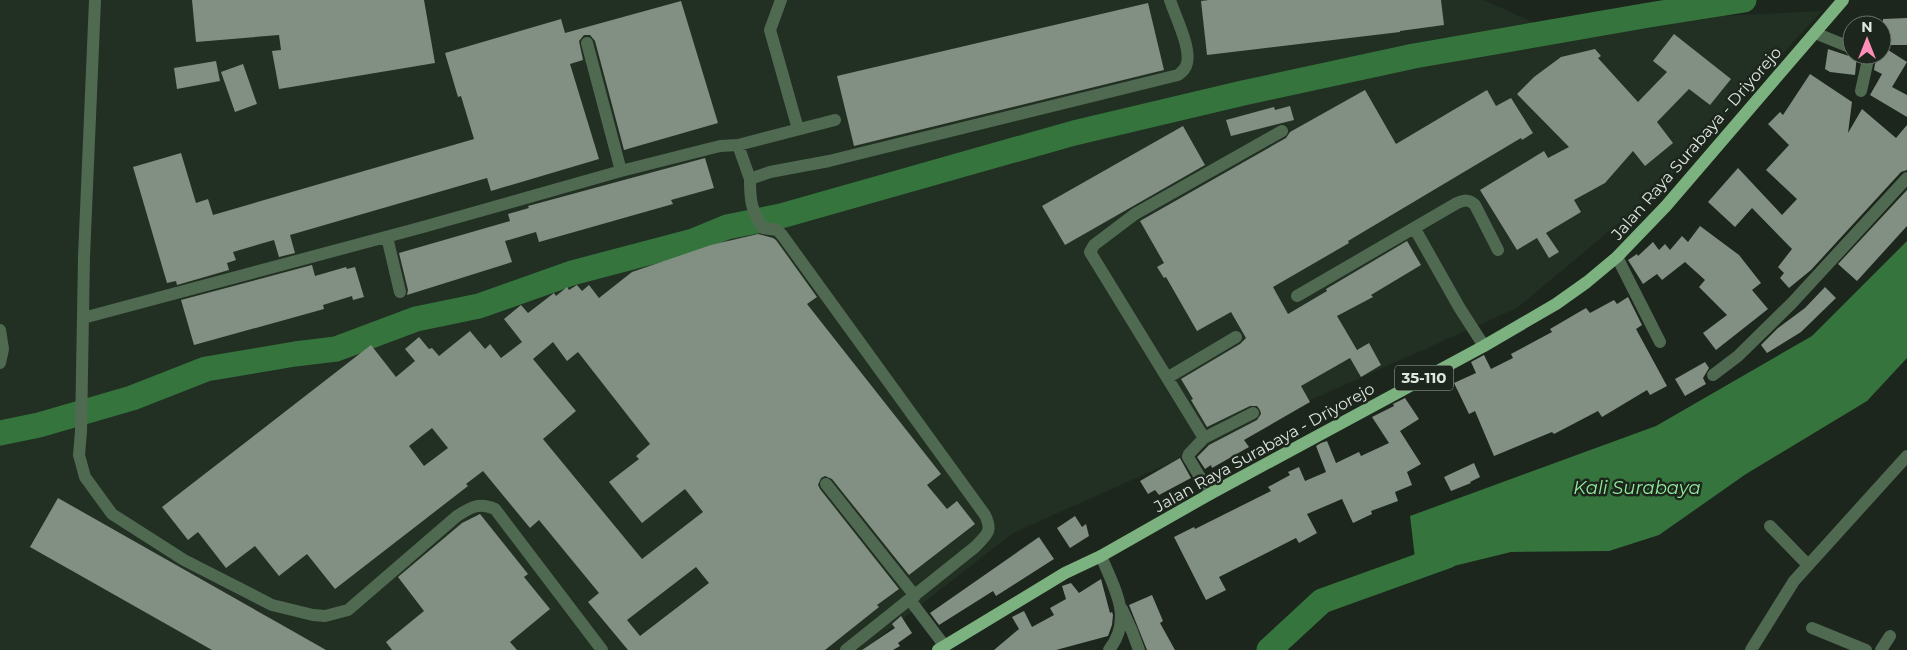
<svg xmlns="http://www.w3.org/2000/svg" width="1907" height="650" viewBox="0 0 1907 650" font-family="Montserrat,sans-serif">
	<rect width="100%" height="100%" fill="#1c261c"/>
	<path fill="#213022" d="M0 0H1484L1539 25 1822 11 1656 192 1517 308 1013 533 863 650H0Z"/>
	<path fill="#35753d" d="M1907 241V358L1867 401 1746 474 1659 535 1609 551 1511 552 1417 575 1410 516 1656 426 1812 336Z"/>
	<g fill="none" stroke-linecap="round" stroke-linejoin="round">
		<path stroke="#35753d" stroke-width="25" d="M0 433 39 425 132 398 206 369 295 354 336 349 416 319 479 306 572 273 693 241 727 227 781 216 1074 133 1243 93 1414 56 1649 15 1744 0
			M1269 650 1322 601 1447 556"/>
	</g>
	<path fill="#828f83" fill-rule="evenodd" d="M192 0H424L435 63 279 89 272 51 281 50 279 35 196 42Z
		M1209 0H1441L1444 25 1400 31V32L1207 55 1201 1Z
		M681 1 718 123 624 150 595 41 590 35H584L579 41 583 60 570 64 599 159 491 191 487 178 290 235 295 253 279 257 274 240 233 252 236 260 227 263 229 270 177 285 176 281 167 283 133 167 181 153 196 203 208 199 213 215 474 139 461 96 458 97 445 53 561 19 565 33Z
		M1148 3 1164 70 854 146 837 76Z
		M1907 18V45H1883V19Z
		M1674 34 1731 79 1710 105 1689 89 1657 122 1673 143 1645 166 1633 151 1605 183 1574 200 1581 212 1546 233 1559 252 1549 258 1537 238 1517 250 1480 190 1544 151 1548 158 1569 147 1517 94 1534 77 1561 57 1595 49 1601 56 1598 58 1638 102 1667 72 1653 61Z
		M1885 48 1907 62 1892 87 1907 95V117L1870 95 1882 74 1874 70 1875 64Z
		M1828 49 1849 56 1857 55 1855 75 1830 72 1825 69Z
		M216 61 220 81 177 89 174 68Z
		M243 64 257 104 235 112 221 72Z
		M1810 74 1852 102 1848 133 1862 109 1896 138 1907 125V170L1901 172 1811 270 1789 288 1780 278 1784 273 1778 267 1792 249 1752 208 1735 227 1708 202 1738 168 1782 215 1797 199 1766 170 1789 145 1768 124 1780 112 1783 115Z
		M1365 90 1396 144 1487 90 1496 106 1511 98 1533 133 1522 140 1521 138 1348 241 1349 243 1273 287 1288 314 1327 291 1326 289 1407 241 1421 265 1371 295 1373 297 1337 316 1357 350 1369 343 1381 365 1361 377 1350 358 1301 386 1310 402 1244 440 1249 447 1212 468 1211 465 1205 469 1197 457 1209 445 1257 420 1261 414 1260 410 1257 406H1250L1207 427 1191 400 1193 399 1181 379 1240 344 1246 338 1231 312 1197 331 1166 277 1164 278 1157 267 1164 263 1140 221 1286 138 1290 132Z
		M1290 106 1294 120 1231 136 1226 120 1274 107 1275 110Z
		M1183 126 1205 165 1065 245 1042 206Z
		M705 158 714 188 671 200 673 204 539 242 536 232 505 241 512 262 407 295 408 290 399 253 510 221 508 214 529 208 528 206Z
		M1907 190V226L1857 281 1838 264Z
		M1700 226 1739 255 1761 283 1752 290 1768 309 1716 350 1703 333 1727 315 1699 287 1705 280 1685 262 1662 280 1657 274 1643 284 1628 260 1637 254 1638 256 1653 242 1659 250 1665 244 1670 250 1682 236 1688 242Z
		M758 234 773 238 776 240 817 297 807 304 941 474 927 485 947 509 957 501 975 524 909 575 832 479 825 476 821 478 818 485 820 489 899 589 877 605 879 607 825 650H628L588 602 599 593 539 520 530 528 483 471 466 484 468 486 335 589 307 554 279 576 255 546 226 568 198 532 188 540 162 507 371 345 396 377 415 361 405 349 419 337 429 349 432 348 439 356 470 331 485 349 490 344 501 358 522 342 504 319 521 305 528 313 554 293 556 296 567 287 569 290 577 285 582 291 589 285 599 298 632 272 711 245ZM553 342 567 361 578 352 650 444 636 456 639 459 609 482 642 523 685 489 703 512 642 559 543 439 576 411 533 359ZM432 428 448 448 424 466 409 446ZM696 567 709 583 640 636 627 620Z
		M312 265 315 276 346 267 347 269 355 267 364 297 353 300 352 296 323 305 324 309 194 345 181 300Z
		M1825 287 1836 298 1801 332 1767 353 1761 345 1778 328 1805 308Z
		M1628 297 1642 325 1636 329 1667 386 1650 395 1647 390 1602 417 1598 411 1554 434 1552 432 1494 456 1475 411 1469 414 1454 383 1476 373 1471 362 1484 355 1491 369 1513 358 1511 354 1552 332 1550 329 1586 308 1590 313 1614 300 1617 304Z
		M1705 362 1709 368 1703 378 1706 384 1685 396 1675 379Z
		M1405 398 1419 419 1400 431 1421 464 1407 472 1412 485 1395 492 1398 501 1371 511 1372 514 1353 523 1342 499 1307 514 1317 533 1299 543 1296 538 1219 577 1226 590 1206 600 1174 537 1194 527 1195 529 1271 491 1268 487 1290 475 1288 472 1299 467 1305 481 1326 472 1316 446 1321 443 1327 441 1336 463 1359 452 1361 456 1389 443 1372 417 1394 406 1393 404Z
		M1180 458 1191 478 1159 495 1155 490 1148 494 1140 481Z
		M1474 463 1480 477 1470 482 1471 483 1451 491 1444 477Z
		M58 498 282 625 326 650H212L30 547Z
		M480 514 528 574 524 577 550 609 510 642 517 650H392L386 642 424 611 398 577 462 523Z
		M1075 516 1082 527 1086 524 1089 536 1070 548 1057 528Z
		M1039 537 1054 559 996 596 993 591 939 625 930 613Z
		M1101 579 1110 613 1112 612 1113 615 1112 625 1108 636 1056 650H994L1019 629 1012 617 1024 611 1032 627 1054 615 1050 608 1066 599 1062 586 1071 583 1079 593Z
		M1152 595 1163 621 1160 623 1175 650H1147L1129 605Z
		M901 616 912 633 898 643 900 646 893 650H862L895 628 892 624Z"/>
	<g fill="none" stroke-linecap="round" stroke-linejoin="round">
		<path stroke="#506a52" stroke-width="12" d="M95 0 84 257 81 431 79 455 85 477 112 514 184 560 272 605 313 615 325 616 348 610 457 516C471 507 479 502 495 509L602 650
			M781 0 770 30 798 129
			M1815 33 1852 48
			M587 43 621 171
			M1861 91 1869 55
			M738 145 835 120
			M1415 229 1459 307 1484 346
			M387 237 400 292
			M1617 257 1660 342
			M1297 296 1457 203C1465 200 1469 199 1475 205L1498 250
			M83 318 423 227 621 171 720 146 738 145 750 179
			M0 330 3 349 0 363
			M1713 375 1738 356 1792 303 1907 178
			M1167 378 1236 337
			M1204 438 1090 252 1094 245 1135 214 1282 131
			M826 484 915 596
			M1210 494 1188 457 1189 454 1204 438 1253 413
			M1770 526 1808 565
			M1101 556C1114 588 1134 618 1109 650
			M910 600 944 645
			M1122 609 1132 631 1139 650
			M1812 628 1866 650
			M846 650 975 547C987 534 993 532 985 515L782 235 777 230 763 228C751 209 750 201 750 179L770 172 829 161 1178 75C1182 72 1186 69 1187 63 1191 47 1175 16 1170 0
			M1751 650 1794 581 1907 456
			M1881 650 1890 636"/>
		<path stroke="#7cb280" stroke-width="12" d="M938 650 1065 573 1101 556 1210 494 1484 346 1556 304 1587 282 1617 257 1666 206 1843 0"/>
	</g>
	<g text-anchor="middle" stroke-width="5" stroke-linejoin="round" paint-order="stroke">
		<rect fill="#1c261c" stroke="#a4aca4" stroke-width="1" x="1395" y="365.5" width="58" height="25" rx="4"/>
		<g font-size="15" font-weight="bold" fill="#dfe6df">
			<text x="1424" y="383">35-110</text>
		</g>
		<g font-size="16" fill="#dfe6df" stroke="#1c261c">
			<text transform="translate(1696 143) rotate(-49)" y="6">Jalan Raya Surabaya - Driyorejo</text>
			<text transform="translate(1264 447) rotate(-29)" y="6">Jalan Raya Surabaya - Driyorejo</text>
		</g>
		<g font-size="18" font-style="italic" fill="#92ea9a" stroke="#1c261c">
			<text x="1637" y="494">Kali Surabaya</text>
		</g>
	</g>
	<g transform="translate(1867 40)"><circle r="24" fill="#1c261c" stroke="#6a736a"/>
	<path d="M0-4L9 19L0 12L-9 19Z" fill="#ff8eba"/>
	<text y="-8" font-size="14" font-weight="bold" text-anchor="middle" fill="#dfe6df">N</text>
	</g>
</svg>
